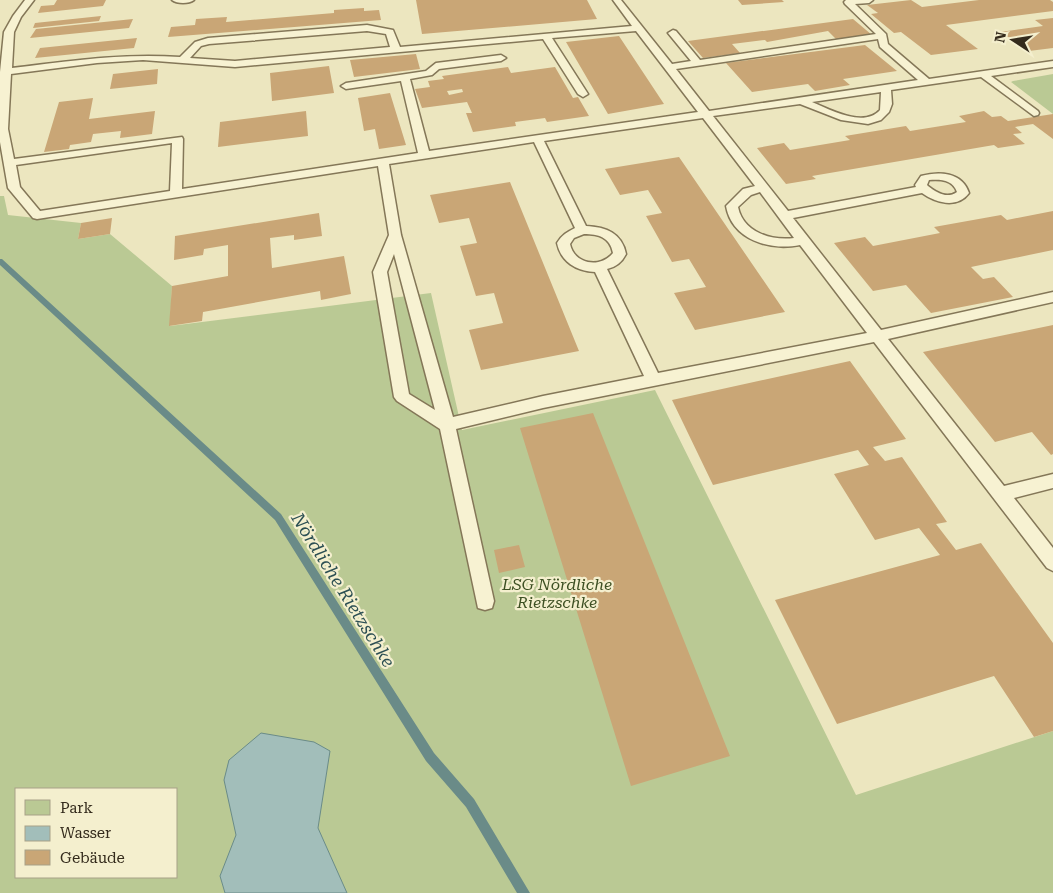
<svg xmlns="http://www.w3.org/2000/svg" width="1053" height="893" viewBox="0 0 1053 893" font-family="'Roboto Serif',serif">
	<rect width="100%" height="100%" fill="#ece6bf"/>
	<path fill="#bac994" fill-rule="evenodd" d="M1053 74V114L1011 82 1013 81Z
		M0 196H4L8 215 81 223 78 239 110 234 172 286 170 326 431 293 462 430 655 390 856 795 1053 731V893H0ZM16 789H176V877H16Z"/>
	<path fill="#a2beba" stroke="#6a8b88" d="M261 733 314 742 330 751 318 828 347 893H225L220 876 236 835 224 780 229 760Z"/>
	<g fill="none" stroke-linecap="round" stroke-linejoin="round">
		<path fill="#6a8b88" fill-rule="evenodd" d="M0 259H2L281 514 434 753 474 799 530 893H517L466 807 426 761 275 520 0 265Z"/>
	</g>
	<path fill="#c9a676" fill-rule="evenodd" d="M57 0H106L103 6 38 13 41 6 54 5Z
		M416 0H587L597 19 422 34Z
		M738 0H782L784 2 742 5Z
		M911 0 922 7 979 0H1050L1053 2V11L946 25 978 49 931 55 901 32 894 33 871 14 878 13 867 5Z
		M364 8V11L379 10 381 20 168 37 171 27 195 25 196 19 227 17 226 22 334 13V10Z
		M101 16 99 21 33 28 35 23Z
		M1053 18V48L1029 51 1000 32 1043 26 1035 20Z
		M133 19 129 28 30 38 36 29Z
		M853 19 872 35 837 40 828 31 767 42 765 40 732 44 740 53 703 58 688 41Z
		M619 36 664 104 608 114 566 42Z
		M137 38 134 48 35 58 40 48Z
		M865 45 897 71 843 79 850 85 815 91 808 84 752 92 726 63Z
		M416 54 420 69 354 77 350 60Z
		M329 66 334 93 272 101 270 73Z
		M508 67 511 73 555 67 573 98 578 97 589 116 547 122 545 118 515 122 516 126 473 132 466 113H472L467 102 422 108 415 89 430 87 428 81 444 79 442 76ZM462 89 463 92 449 95 447 91Z
		M158 69 157 84 110 89 113 74Z
		M390 93 406 145 379 149 375 129 364 131 358 98Z
		M93 98 89 119 155 111 152 134 120 138 121 131 93 134 91 142 70 145 69 149 44 152 59 102Z
		M306 111 308 136 218 147 220 122Z
		M984 111 992 117 1001 116 1008 121 1053 114V139L1033 124 1015 127 1022 133 1013 134 1025 144 998 148 994 145 812 176 816 179 786 184 757 148 784 143 790 150 850 140 845 136 906 126 910 131 966 122 959 116Z
		M679 157 785 312 695 330 674 293 706 287 689 259 672 262 646 216 662 213 648 190 620 195 605 169Z
		M510 182 579 351 481 370 469 330 503 323 494 293 476 296 460 246 477 243 469 218 439 223 430 195Z
		M1053 211V250L971 267 983 279 994 277 1013 297 931 313 906 285 873 291 834 243 865 237 873 246 940 233 934 227 1001 215 1007 220Z
		M319 213 322 236 294 240V235L270 238 272 268 344 256 351 294 321 300 320 291 203 312 202 321 169 326 172 286 228 276V245L204 249 203 255 174 260 175 236Z
		M112 218 110 234 78 239 81 223Z
		M1053 325V454L1051 455 1032 432 995 442 923 352Z
		M850 361 906 439 873 447 885 461 902 457 947 522 936 524 956 550 981 543 1053 643V731L1034 737 994 676 837 724 775 600 940 555 919 528 875 540 834 474 869 465 858 450 713 485 672 400Z
		M593 413 730 756 631 786 520 428Z
		M519 545 525 567 499 573 494 550Z"/>
	<g fill="none" stroke-linecap="round" stroke-linejoin="round">
		<g stroke="#847758" stroke-width="3">
			<path id="service" d="M25 0H34L21 17 14 32 12 68C69 61 122 53 180 57L195 42 208 38 367 25 393 30 400 47 632 26 613 0H621L672 64 691 61 668 33 673 30 676 31 700 60 876 34 845 4 844 2 846 0H873L869 3 855 4 886 34 888 44 929 79 1053 61V67L991 76 1038 111 1039 113 1038 115 1034 116 981 77 891 90 892 104 889 112 881 120 868 124 841 120 800 104 713 116 788 211 916 187 915 185 921 176C939 171 962 172 969 193 957 209 936 203 922 193L793 218 881 330 1053 292V302L888 339 1004 486 1053 474V488L1014 498 1053 548V571L1047 568 874 342 543 408 456 429 494 601 492 608 485 610 478 608 440 429 397 401 394 397 373 272 389 235 378 166 37 219 33 218 8 188 0 142V72L4 32 13 16ZM367 31 386 34 390 47 235 61 190 58 201 46 209 44ZM636 31 698 112 429 151 410 79 432 75 439 69 501 61 506 58 501 55 436 63 426 71 346 83 341 86 346 89 401 81 418 153 182 189 183 139 182 137 14 159 8 129 11 74 97 63 143 60 235 67 543 39 578 94 583 97 588 94 552 38ZM878 39 880 47 918 80 709 111 676 69ZM881 92 880 110C864 128 831 110 812 102ZM703 118 755 186 743 189 726 206C732 240 770 251 800 245L867 333 658 373 607 269C616 267 622 262 626 254 622 233 606 227 586 226L544 141ZM534 142 575 228C567 232 562 235 557 243 561 262 576 271 595 272L644 376 543 396 453 417 401 235 389 164ZM172 143 170 191 40 211 20 187 16 165ZM929 180C941 179 953 180 957 192 947 199 937 193 928 186L927 185ZM760 192 794 238C771 241 743 232 738 207L751 195ZM584 234C598 234 610 237 613 253 600 269 574 264 570 244L574 238ZM394 254 435 410 409 394 387 272Z
				M172 0H194C189 4 177 4 172 0Z"/>
		</g>
		<use href="#service" fill="#f7f2d2" fill-rule="evenodd"/>
	</g>
	<g text-anchor="middle" stroke-width="4.5" stroke-linejoin="round" paint-order="stroke">
		<g font-size="16" font-style="italic" fill="#3d5023" stroke="#f4efce">
			<text x="557" y="590">LSG Nördliche<tspan x="557" dy="18">Rietzschke</tspan></text>
		</g>
		<g font-size="18" font-style="italic" fill="#2c4f53" stroke="#f4efce">
			<text transform="translate(343 590) rotate(58)" y="6">Nördliche Rietzschke</text>
		</g>
	</g>
	<rect x="15" y="788" width="162" height="90" fill="#f4efce" stroke="#a7a187"/>
	<rect x="25" y="800" width="25" height="15" fill="#bac994" stroke="#a7a187"/>
	<text x="60" y="813" font-size="15" fill="#342b1c">Park</text>
	<rect x="25" y="826" width="25" height="15" fill="#a2beba" stroke="#a7a187"/>
	<text x="60" y="838" font-size="15" fill="#342b1c">Wasser</text>
	<rect x="25" y="850" width="25" height="15" fill="#c9a676" stroke="#a7a187"/>
	<text x="60" y="863" font-size="15" fill="#342b1c">Gebäude</text>
	<g transform="translate(1013 40) rotate(282)" stroke="#f4efce" stroke-width="4" paint-order="stroke">
	<path d="M0-4L9 19L0 12L-9 19Z" fill="#342b1c"/>
	<text y="-8" font-size="14" font-weight="bold" text-anchor="middle" fill="#342b1c">N</text>
	</g>
</svg>
